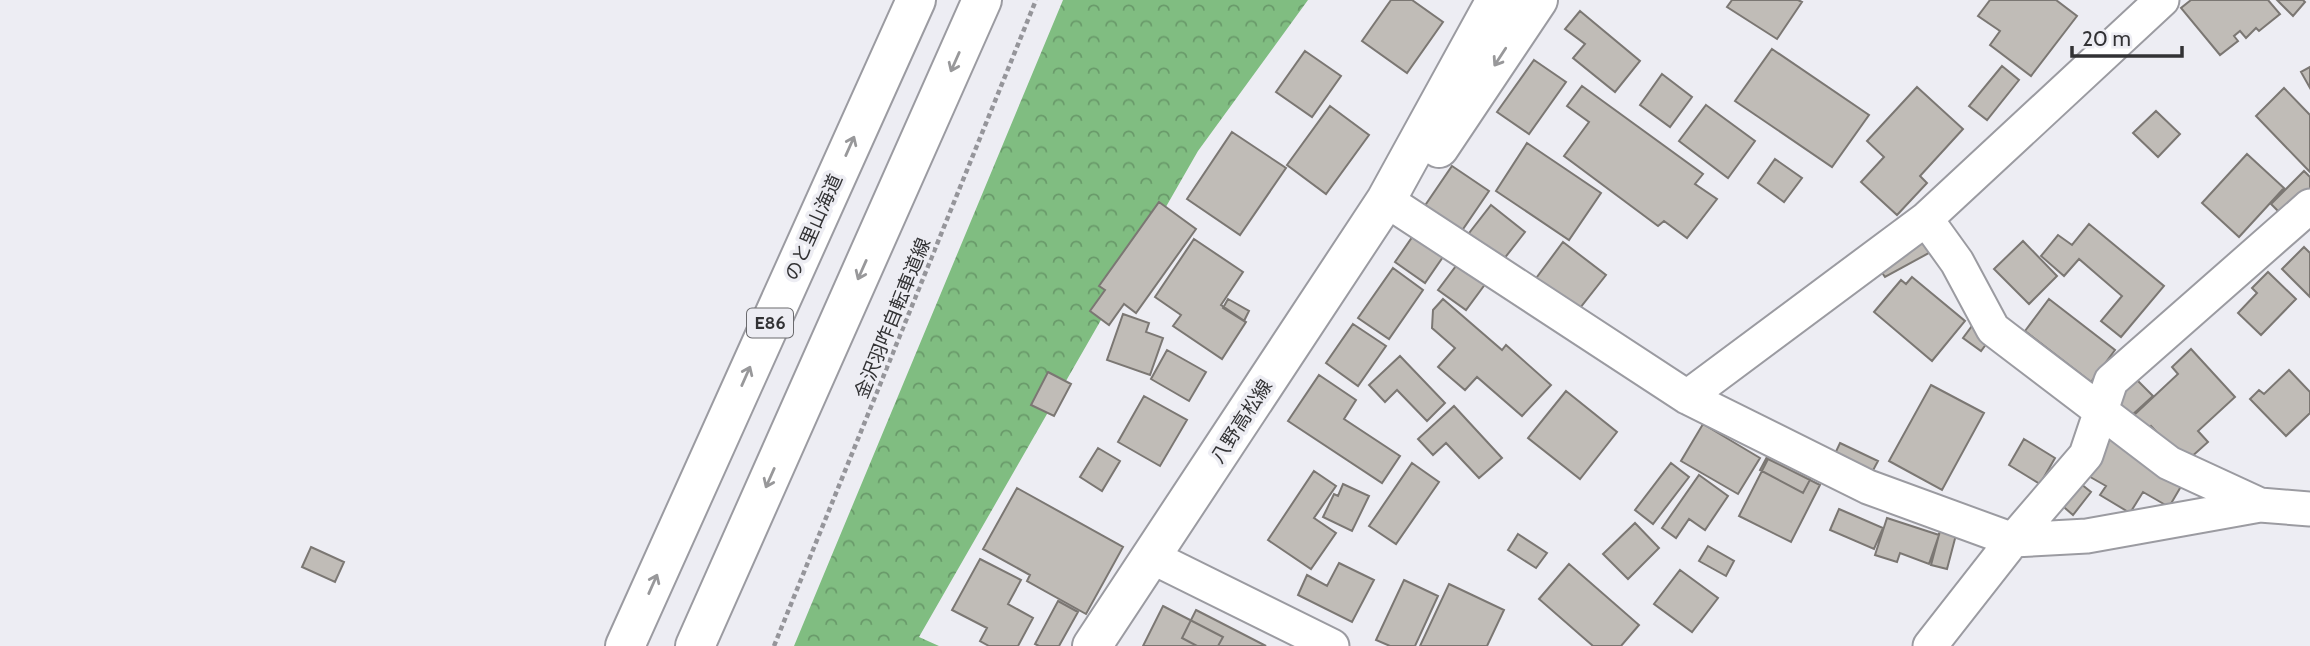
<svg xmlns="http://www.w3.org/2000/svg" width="2310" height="646" viewBox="0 0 2310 646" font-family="Cabin,'Noto Sans JP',sans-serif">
	<defs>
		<pattern id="forest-crowns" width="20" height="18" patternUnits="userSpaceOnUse" patternTransform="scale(1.75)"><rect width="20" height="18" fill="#80bd81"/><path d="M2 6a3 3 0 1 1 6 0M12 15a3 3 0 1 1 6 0" fill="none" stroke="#699a6a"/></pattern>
	</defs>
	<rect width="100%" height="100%" fill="#ededf3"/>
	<path fill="url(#forest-crowns)" d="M1063 0H1308L1198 151 919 637 939 646H794Z"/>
	<path fill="#c0bcb7" stroke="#7b7773" stroke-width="2" d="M1391 0H1412L1443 22 1407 73 1362 41Z
		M1732 0H1798L1802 2 1777 39 1727 7Z
		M1990 0H2056L2077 16 2031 76 1990 45 2000 31 1978 16Z
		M2191 0H2268L2280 14 2259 31 2256 28 2246 38 2240 31 2234 36 2238 41 2220 55 2181 8Z
		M2277 0H2303L2305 2 2293 16Z
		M1580 11 1640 61 1615 92 1573 58 1585 44 1565 29Z
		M1772 49 1869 115 1832 167 1735 101Z
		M1305 51 1341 76 1312 117 1276 92Z
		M1534 60 1566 82 1529 134 1497 112Z
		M2002 66 2019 80 1987 120 1969 106Z
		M2310 67V88L2301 72Z
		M1662 74 1692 97 1670 127 1640 105Z
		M1582 86 1703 174 1695 184 1717 199 1687 238 1664 221 1658 226 1564 156 1589 122 1567 106Z
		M1917 87 1963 129 1920 176 1927 183 1897 215 1861 182 1884 157 1867 141Z
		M2284 88 2310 115V172L2256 116Z
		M1706 105 1755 141 1728 178 1679 141Z
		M1330 106 1369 135 1326 194 1287 165Z
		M2156 111 2180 134 2158 157 2133 133Z
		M1232 132 1286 168 1240 235 1187 199Z
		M1527 143 1601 193 1569 240 1496 191Z
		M2247 154 2284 188 2239 237 2202 203Z
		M1775 159 1802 178 1784 202 1758 183Z
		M1452 166 1489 191 1461 232 1424 207Z
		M2304 171 2310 177V191L2284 217 2271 204Z
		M1159 202 1196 229 1136 313 1124 304 1109 325 1090 311 1105 290 1099 286Z
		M1491 205 1525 232 1500 264 1466 237Z
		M2089 224 2164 286 2121 337 2101 321 2122 296 2079 259 2064 276 2041 256 2058 235 2072 245Z
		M1924 227 1938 248 1885 277 1874 261Z
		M1415 233 1445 254 1425 283 1395 262Z
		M1194 239 1243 272 1221 305 1246 322 1222 359 1173 326 1181 315 1155 297Z
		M2023 241 2057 276 2029 304 1994 269Z
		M1563 242 1606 275 1576 313 1534 281Z
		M2304 247 2310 253V297L2282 269Z
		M1459 262 1486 283 1466 310 1438 290Z
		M1393 268 1423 290 1389 339 1358 318Z
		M2268 272 2296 299 2261 335 2238 313 2257 293 2252 288Z
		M1912 277 1965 321 1932 361 1874 312 1901 280 1906 284Z
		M1228 299 1249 311 1244 321 1223 308Z
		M1443 299 1502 350 1506 345 1551 385 1522 416 1477 377 1465 390 1438 367 1455 348 1432 328 1433 310Z
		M2049 299 2115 350 2091 382 2025 331Z
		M1123 314 1149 323 1146 332 1163 338 1150 375 1107 360Z
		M1353 324 1386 346 1358 386 1326 363Z
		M1972 326 1990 339 1981 351 1963 338Z
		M2191 349 2235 397 2198 431 2208 442 2189 459 2177 454 2151 426 2146 431 2133 416 2178 374 2172 367Z
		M1167 350 1206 372 1189 401 1151 379Z
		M1400 356 1445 403 1427 421 1397 390 1385 402 1369 385Z
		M2289 370 2310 392V413L2286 436 2250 399 2259 390 2264 394Z
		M1048 372 1071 384 1054 416 1031 405Z
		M1319 375 1356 400 1344 419 1400 456 1382 483 1288 421Z
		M2137 380 2153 396 2131 416 2116 399Z
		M1931 385 1984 413 1942 490 1889 461Z
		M1566 391 1617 432 1580 479 1528 438Z
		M1144 396 1187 420 1160 466 1118 442Z
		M1454 406 1502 458 1479 478 1446 443 1433 455 1418 439Z
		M1703 424 1760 458 1738 494 1681 461Z
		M2108 437 2183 483 2169 507 2143 492 2130 513 2100 495 2106 486 2085 474Z
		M2024 439 2055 458 2040 484 2009 465Z
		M1840 443 1878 461 1869 478 1832 460Z
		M1098 448 1120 461 1102 491 1080 477Z
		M1769 453 1812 476 1803 493 1760 470Z
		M1768 459 1820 485 1791 542 1739 516Z
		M1412 463 1439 482 1396 544 1369 526Z
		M1671 463 1689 477 1653 524 1635 510Z
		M1314 471 1336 486 1314 518 1336 533 1311 569 1268 540Z
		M1699 475 1728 496 1705 530 1689 519 1676 538 1662 528Z
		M2076 480 2091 492 2073 515 2058 502Z
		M1343 484 1369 496 1352 531 1323 517 1334 494 1338 496Z
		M1017 488 1123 547 1086 614 1027 581 1030 575 983 549Z
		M1839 509 1883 528 1874 549 1830 530Z
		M1887 518 1939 535 1929 564 1900 553 1897 562 1875 555Z
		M1635 523 1659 548 1628 579 1603 554Z
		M1941 527 1957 531 1947 569 1931 565Z
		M1518 534 1547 553 1536 568 1508 550Z
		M1708 546 1734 561 1726 576 1699 561Z
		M311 547 344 562 335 582 302 567Z
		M980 559 1021 580 1008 604 1033 618 1018 646H989L980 641 987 628 952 610Z
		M1339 563 1374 580 1352 622 1298 595 1307 575 1327 586Z
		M1569 564 1639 625 1621 646H1593L1539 599Z
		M1680 570 1718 598 1692 632 1654 604Z
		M1404 580 1438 596 1415 646H1390L1376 640Z
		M1449 584 1504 610 1487 646H1420Z
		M1058 601 1078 612 1059 646H1039L1035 644Z
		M1163 606 1223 637 1218 646H1143Z
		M1196 610 1266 646H1197L1182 638Z"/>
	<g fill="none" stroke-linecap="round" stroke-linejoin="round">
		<g stroke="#9b9ba1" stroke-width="37">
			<path id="minor" d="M1386 200 1687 397 1868 487 2013 540 2086 455 2111 381 2310 206
				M1926 219 1957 262 1993 329 2169 463 2260 505
				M1687 397 1926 219 2162 0
				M1152 557 1332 646
				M1930 646 2013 540 2087 536 2260 505 2310 509"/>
		</g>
		<g stroke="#9b9ba1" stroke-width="42">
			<path id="secondary" d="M1439 148 1538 0
				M1092 646 1386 200 1496 0"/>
		</g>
		<g stroke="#9b9ba1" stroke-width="42">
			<path id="motorway" d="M625 646 916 0
				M695 646 982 0"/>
		</g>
		<path stroke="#95959a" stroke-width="4.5" stroke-dasharray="5 3.5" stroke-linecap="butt" d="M774 646 1036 0"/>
		<use href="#minor" stroke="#fff" stroke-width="33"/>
		<use href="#secondary" stroke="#fff" stroke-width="38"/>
		<use href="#motorway" stroke="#fff" stroke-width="38"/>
	</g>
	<defs><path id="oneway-shaft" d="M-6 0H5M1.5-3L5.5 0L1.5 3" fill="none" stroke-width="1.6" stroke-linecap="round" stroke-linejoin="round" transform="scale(1.75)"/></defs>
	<g stroke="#98989a">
		<use href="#oneway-shaft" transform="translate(1500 57) rotate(123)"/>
		<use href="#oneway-shaft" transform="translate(955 62) rotate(114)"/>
		<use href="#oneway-shaft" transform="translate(850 146) rotate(-66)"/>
		<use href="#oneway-shaft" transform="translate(862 270) rotate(114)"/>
		<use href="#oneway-shaft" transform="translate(746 376) rotate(-66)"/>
		<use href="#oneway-shaft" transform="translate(770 478) rotate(114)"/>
		<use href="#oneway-shaft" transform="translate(653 584) rotate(-66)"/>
	</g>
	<g text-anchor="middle" stroke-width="7" stroke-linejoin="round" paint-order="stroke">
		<rect fill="#ededf3" stroke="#6a6a6d" stroke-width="2" x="747" y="308.5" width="46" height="29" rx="5"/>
		<g font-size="18" font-weight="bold" fill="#323234">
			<text x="770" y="329">E86</text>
		</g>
		<g font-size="19" fill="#323234" stroke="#ededf3">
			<text transform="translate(813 227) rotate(-66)" y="7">のと里山海道</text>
			<text transform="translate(892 318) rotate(-68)" y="7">金沢羽咋自転車道線</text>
			<text transform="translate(1241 421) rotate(-57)" y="7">八野高松線</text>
		</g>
	</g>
	<path d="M2072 46v10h110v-10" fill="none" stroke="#323234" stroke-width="3.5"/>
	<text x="2082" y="46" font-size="21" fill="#323234" stroke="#ededf3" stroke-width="5" paint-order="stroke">20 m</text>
</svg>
